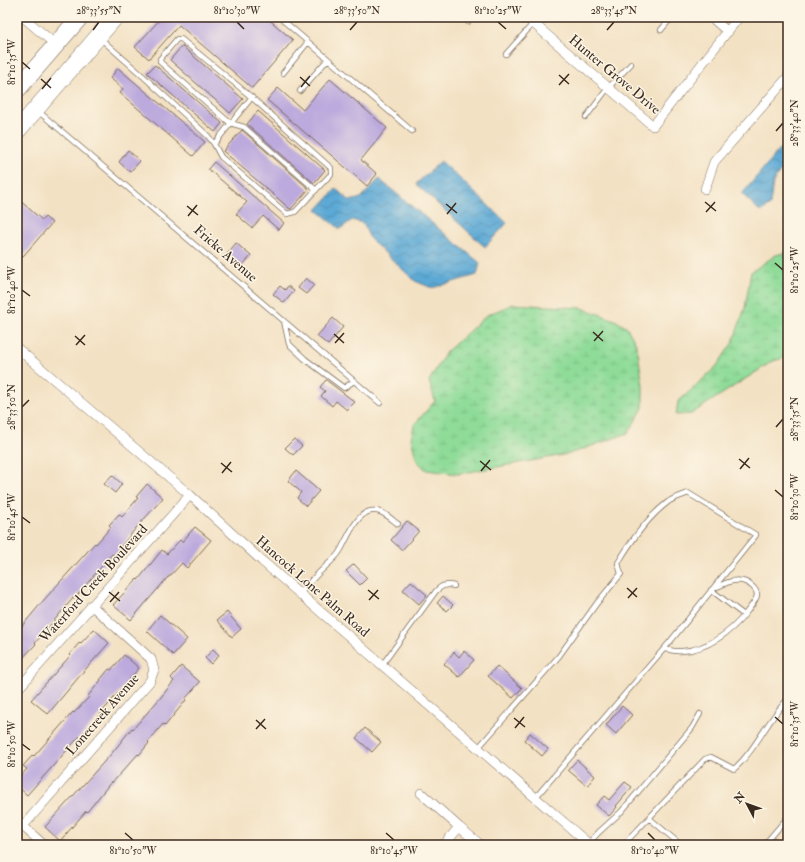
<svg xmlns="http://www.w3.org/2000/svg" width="805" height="862" viewBox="0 0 805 862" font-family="'IM FELL Double Pica',serif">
	<defs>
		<pattern id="wetland-marsh" width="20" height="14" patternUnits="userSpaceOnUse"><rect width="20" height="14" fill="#8fdc99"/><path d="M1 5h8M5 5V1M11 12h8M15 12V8" fill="none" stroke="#7cbd83"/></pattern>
		<pattern id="water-waves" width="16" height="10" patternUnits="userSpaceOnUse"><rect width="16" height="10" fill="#5ca9d5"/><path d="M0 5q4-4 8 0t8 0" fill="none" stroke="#4d8aac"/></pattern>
	</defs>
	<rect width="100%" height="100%" fill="#fcf5e5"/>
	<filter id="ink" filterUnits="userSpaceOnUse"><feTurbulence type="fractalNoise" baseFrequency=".025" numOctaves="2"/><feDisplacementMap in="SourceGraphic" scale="8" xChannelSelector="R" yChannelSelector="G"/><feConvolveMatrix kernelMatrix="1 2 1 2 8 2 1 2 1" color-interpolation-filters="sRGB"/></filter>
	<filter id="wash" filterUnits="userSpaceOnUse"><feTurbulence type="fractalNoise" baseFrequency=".012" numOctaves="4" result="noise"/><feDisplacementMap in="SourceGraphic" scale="16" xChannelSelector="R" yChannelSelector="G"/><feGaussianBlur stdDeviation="0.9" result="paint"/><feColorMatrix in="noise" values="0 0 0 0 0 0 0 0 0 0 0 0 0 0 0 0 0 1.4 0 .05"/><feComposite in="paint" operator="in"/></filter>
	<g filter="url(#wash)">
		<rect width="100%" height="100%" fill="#f3e1c3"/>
		<path fill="url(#wetland-marsh)" stroke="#65835c" d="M788 252V357L773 361 691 414 676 415 678 402 716 367 733 342 745 308 751 272 776 255Z
			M513 304 582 308 615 320 627 328 637 346 643 386V408L628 433 569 454 458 474 426 470 417 461 411 439 414 425 435 401 429 381 446 352 487 315Z"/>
		<path fill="url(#water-waves)" stroke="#4c6a7a" d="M788 139V160L773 182 770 205 761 212 742 194Z
			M441 161 507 223 485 247 416 184Z
			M379 179 480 263 477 275 432 288 415 281 370 239 363 223 352 220 340 229 317 210 336 189 350 201 361 198Z"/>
		<g id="blocks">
			<path fill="#bca9dd" d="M162 17H266L293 40 252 88 179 25 149 59 135 47Z
				M182 46 243 99 230 113 170 60Z
				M155 65 222 123 215 132 147 73Z
				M118 68 205 142 193 156 120 93 123 89 110 78Z
				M330 79 387 128 361 160 377 174 367 186 267 100 278 88 303 110Z
				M258 111 325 170 314 183 247 124Z
				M242 130 309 189 291 209H290L223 151Z
				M128 150 140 161 130 172 119 162Z
				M214 162 284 223 279 230 263 216 252 228 236 214 247 202 208 169Z
				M17 198 42 220 45 217 52 223 17 263Z
				M236 243 251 256 241 267 227 254Z
				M306 278 314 285 306 294 298 288Z
				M280 286 285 290 288 286 294 291 284 303 273 294Z
				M333 318 343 327 328 345 317 336Z
				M326 380 355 402 347 410 336 401 332 406 321 396 325 391 320 387Z
				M294 439 302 446 293 455 285 448Z
				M296 471 319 491 306 506 297 498 301 492 288 481Z
				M112 475 122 484 115 493 104 484Z
				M147 484 163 498 136 528 114 555 112 554 75 598 74 597 35 643 36 644 17 664V632L43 601 95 543 96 544 111 527 109 525 119 514 122 517 138 498 136 497Z
				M407 521 419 531 402 550 391 540Z
				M195 527 211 540 187 568 182 563 169 577H168L131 620 113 605 137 579 138 580 162 550 167 554 180 540 182 542Z
				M354 564 367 578 360 585 346 571Z
				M411 581 427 595 419 604 403 590Z
				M443 596 453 605 447 611 437 603Z
				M227 612 241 629 232 637 217 620Z
				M160 615 187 639 173 655 147 631Z
				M94 629 109 643 83 672 48 714 31 700 70 656 69 655 80 642 81 643Z
				M213 649 219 655 211 664 205 658Z
				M464 651 474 660 459 677 444 664 454 652 459 657Z
				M124 655 139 668 92 724 78 738 27 795 17 786V780L27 769 23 766 33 755 34 756 73 712 74 713 89 697 88 696 101 680H100L109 669 111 670Z
				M181 666 200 682 185 699 186 700 165 726 163 724 148 742 149 743 139 755 138 754 112 783 111 782 87 812 86 811 60 841 45 827 112 753 132 728 133 729 161 697 174 681 171 678Z
				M497 666 522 688 513 698 488 676Z
				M622 706 632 715 616 734 606 725Z
				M365 728 381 742 372 752 356 738Z
				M530 733 548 749 542 756 524 740Z
				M577 760 595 776 587 786 568 770Z
				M625 782 632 787 616 806 617 807 609 816 596 805 604 796 609 800Z"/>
		</g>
	</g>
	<g filter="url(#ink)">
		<use href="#blocks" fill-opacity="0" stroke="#7b6a58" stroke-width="1"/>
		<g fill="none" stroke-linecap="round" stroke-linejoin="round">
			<g stroke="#7b6a58" stroke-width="6">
				<path id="lane" d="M279 17 412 131
					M468 22 472 17
					M661 30 672 17
					M101 39 144 77 208 136 214 144 221 157 287 214 295 212 331 174V168L249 95 181 39H177L160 59V62L230 123 244 127 316 190
					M506 54 539 17
					M283 73 308 42
					M300 91 328 59
					M38 111 380 403
					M586 117 608 88 631 64
					M214 144 252 97
					M284 321 289 344 305 359 344 388 354 381
					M300 594C308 584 316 575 325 567 330 562 337 557 340 551 347 540 356 513 371 511 381 509 390 518 398 524
					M664 649C670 650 676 652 682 651 707 650 731 632 746 613 749 608 756 602 757 595 757 592 755 589 753 587 740 574 725 583 711 590L744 615
					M382 665 436 591C442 585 446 584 454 586
					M478 748 559 656 597 603 621 574 618 563C631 541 647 518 668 502 673 498 682 496 688 493L756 535 669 643 535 798
					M649 818 705 759 711 757 734 769C756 750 767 720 788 699
					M588 844 599 832 621 812 692 728 700 714
					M623 845 649 818 681 845
					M764 845 788 817"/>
			</g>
			<g stroke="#7b6a58" stroke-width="10">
				<path id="street" d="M23 17 56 45
					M526 17 653 126 739 17
					M711 17 728 32
					M705 189 714 162 788 77
					M17 348 190 495 262 561 590 845
					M17 690 190 495
					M421 793 459 827
					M17 821 44 845
					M23 826 150 681 154 670 151 659 91 605
					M444 845 459 827 481 845"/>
			</g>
			<g stroke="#7b6a58" stroke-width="18">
				<path id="highway" d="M17 90 80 17
					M17 131 115 17"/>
			</g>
			<use href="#lane" stroke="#fff" stroke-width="4.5"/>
			<use href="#street" stroke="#fff" stroke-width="9"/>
			<use href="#highway" stroke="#fff" stroke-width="17"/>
		</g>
	</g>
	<path fill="none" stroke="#3b2a1e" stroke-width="1.5" d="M237 22 244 29M498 22 506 29M93 30 99 22M350 30 357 22M607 30 614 22M22 62 30 69M559 75 569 84M300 77 310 86M41 79 51 88M559 85 569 74M301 87 310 76M42 89 51 78M776 131 783 123M705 202 716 211M446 204 457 213M187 206 198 215M706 212 715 202M447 214 456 203M188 216 197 205M775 263 783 270M22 290 30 296M593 332 603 341M334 334 344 343M75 336 85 345M594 341 603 331M335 343 344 333M76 345 85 335M22 407 29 400M776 427 783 419M739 459 750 468M480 461 491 470M221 463 232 472M740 469 749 458M481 471 490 460M222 473 231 462M775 490 783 497M22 517 30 523M627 588 637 597M368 590 379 599M109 592 120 601M628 598 637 588M369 600 378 590M110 602 119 592M775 717 783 724M514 718 525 727M256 720 266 729M515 728 524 717M256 729 265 719M22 744 30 750M125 833 133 840M386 833 394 840M648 833 655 840"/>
	<g text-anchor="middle" stroke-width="3" stroke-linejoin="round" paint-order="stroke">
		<g font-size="14" fill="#3b2a1e" stroke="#fcf5e5">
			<text transform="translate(615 74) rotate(40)" y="5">Hunter Grove Drive</text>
			<text transform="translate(226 253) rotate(41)" y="5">Fricke Avenue</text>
			<text transform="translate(93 583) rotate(-48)" y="5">Waterford Creek Boulevard</text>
			<text transform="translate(313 586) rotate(41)" y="5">Hancock Lone Palm Road</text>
			<text transform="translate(102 714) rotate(-49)" y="5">Lonecreek Avenue</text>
		</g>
	</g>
	<rect width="805" height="862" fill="none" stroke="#fcf5e5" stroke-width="44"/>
	<g transform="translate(747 804) rotate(311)" stroke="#fcf5e5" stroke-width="3" paint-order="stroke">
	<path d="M0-3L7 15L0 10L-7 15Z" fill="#3b2a1e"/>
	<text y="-6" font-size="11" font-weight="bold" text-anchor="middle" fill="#3b2a1e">N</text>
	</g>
	<rect x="22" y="22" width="761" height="818" fill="none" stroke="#3b2a1e" stroke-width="1.5"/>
	<g font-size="10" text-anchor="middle" fill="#3b2a1e">
		<text x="99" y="14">28°33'55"N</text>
		<text x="237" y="14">81°10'30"W</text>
		<text x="357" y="14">28°33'50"N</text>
		<text x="498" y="14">81°10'25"W</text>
		<text x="614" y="14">28°33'45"N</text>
		<text transform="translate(11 62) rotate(-90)" y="4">81°10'35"W</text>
		<text transform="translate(794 123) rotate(-90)" y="4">28°33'40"N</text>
		<text transform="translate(794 270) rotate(-90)" y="4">81°10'25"W</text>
		<text transform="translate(11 290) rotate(-90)" y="4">81°10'40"W</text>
		<text transform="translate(11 407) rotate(-90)" y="4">28°33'50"N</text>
		<text transform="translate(794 419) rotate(-90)" y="4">28°33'35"N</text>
		<text transform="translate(794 497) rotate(-90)" y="4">81°10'30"W</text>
		<text transform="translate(11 517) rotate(-90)" y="4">81°10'45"W</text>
		<text transform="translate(794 724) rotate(-90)" y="4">81°10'35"W</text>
		<text transform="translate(11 744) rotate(-90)" y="4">81°10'50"W</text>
		<text x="133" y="854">81°10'50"W</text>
		<text x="394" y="854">81°10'45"W</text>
		<text x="655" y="854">81°10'40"W</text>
	</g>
</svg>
